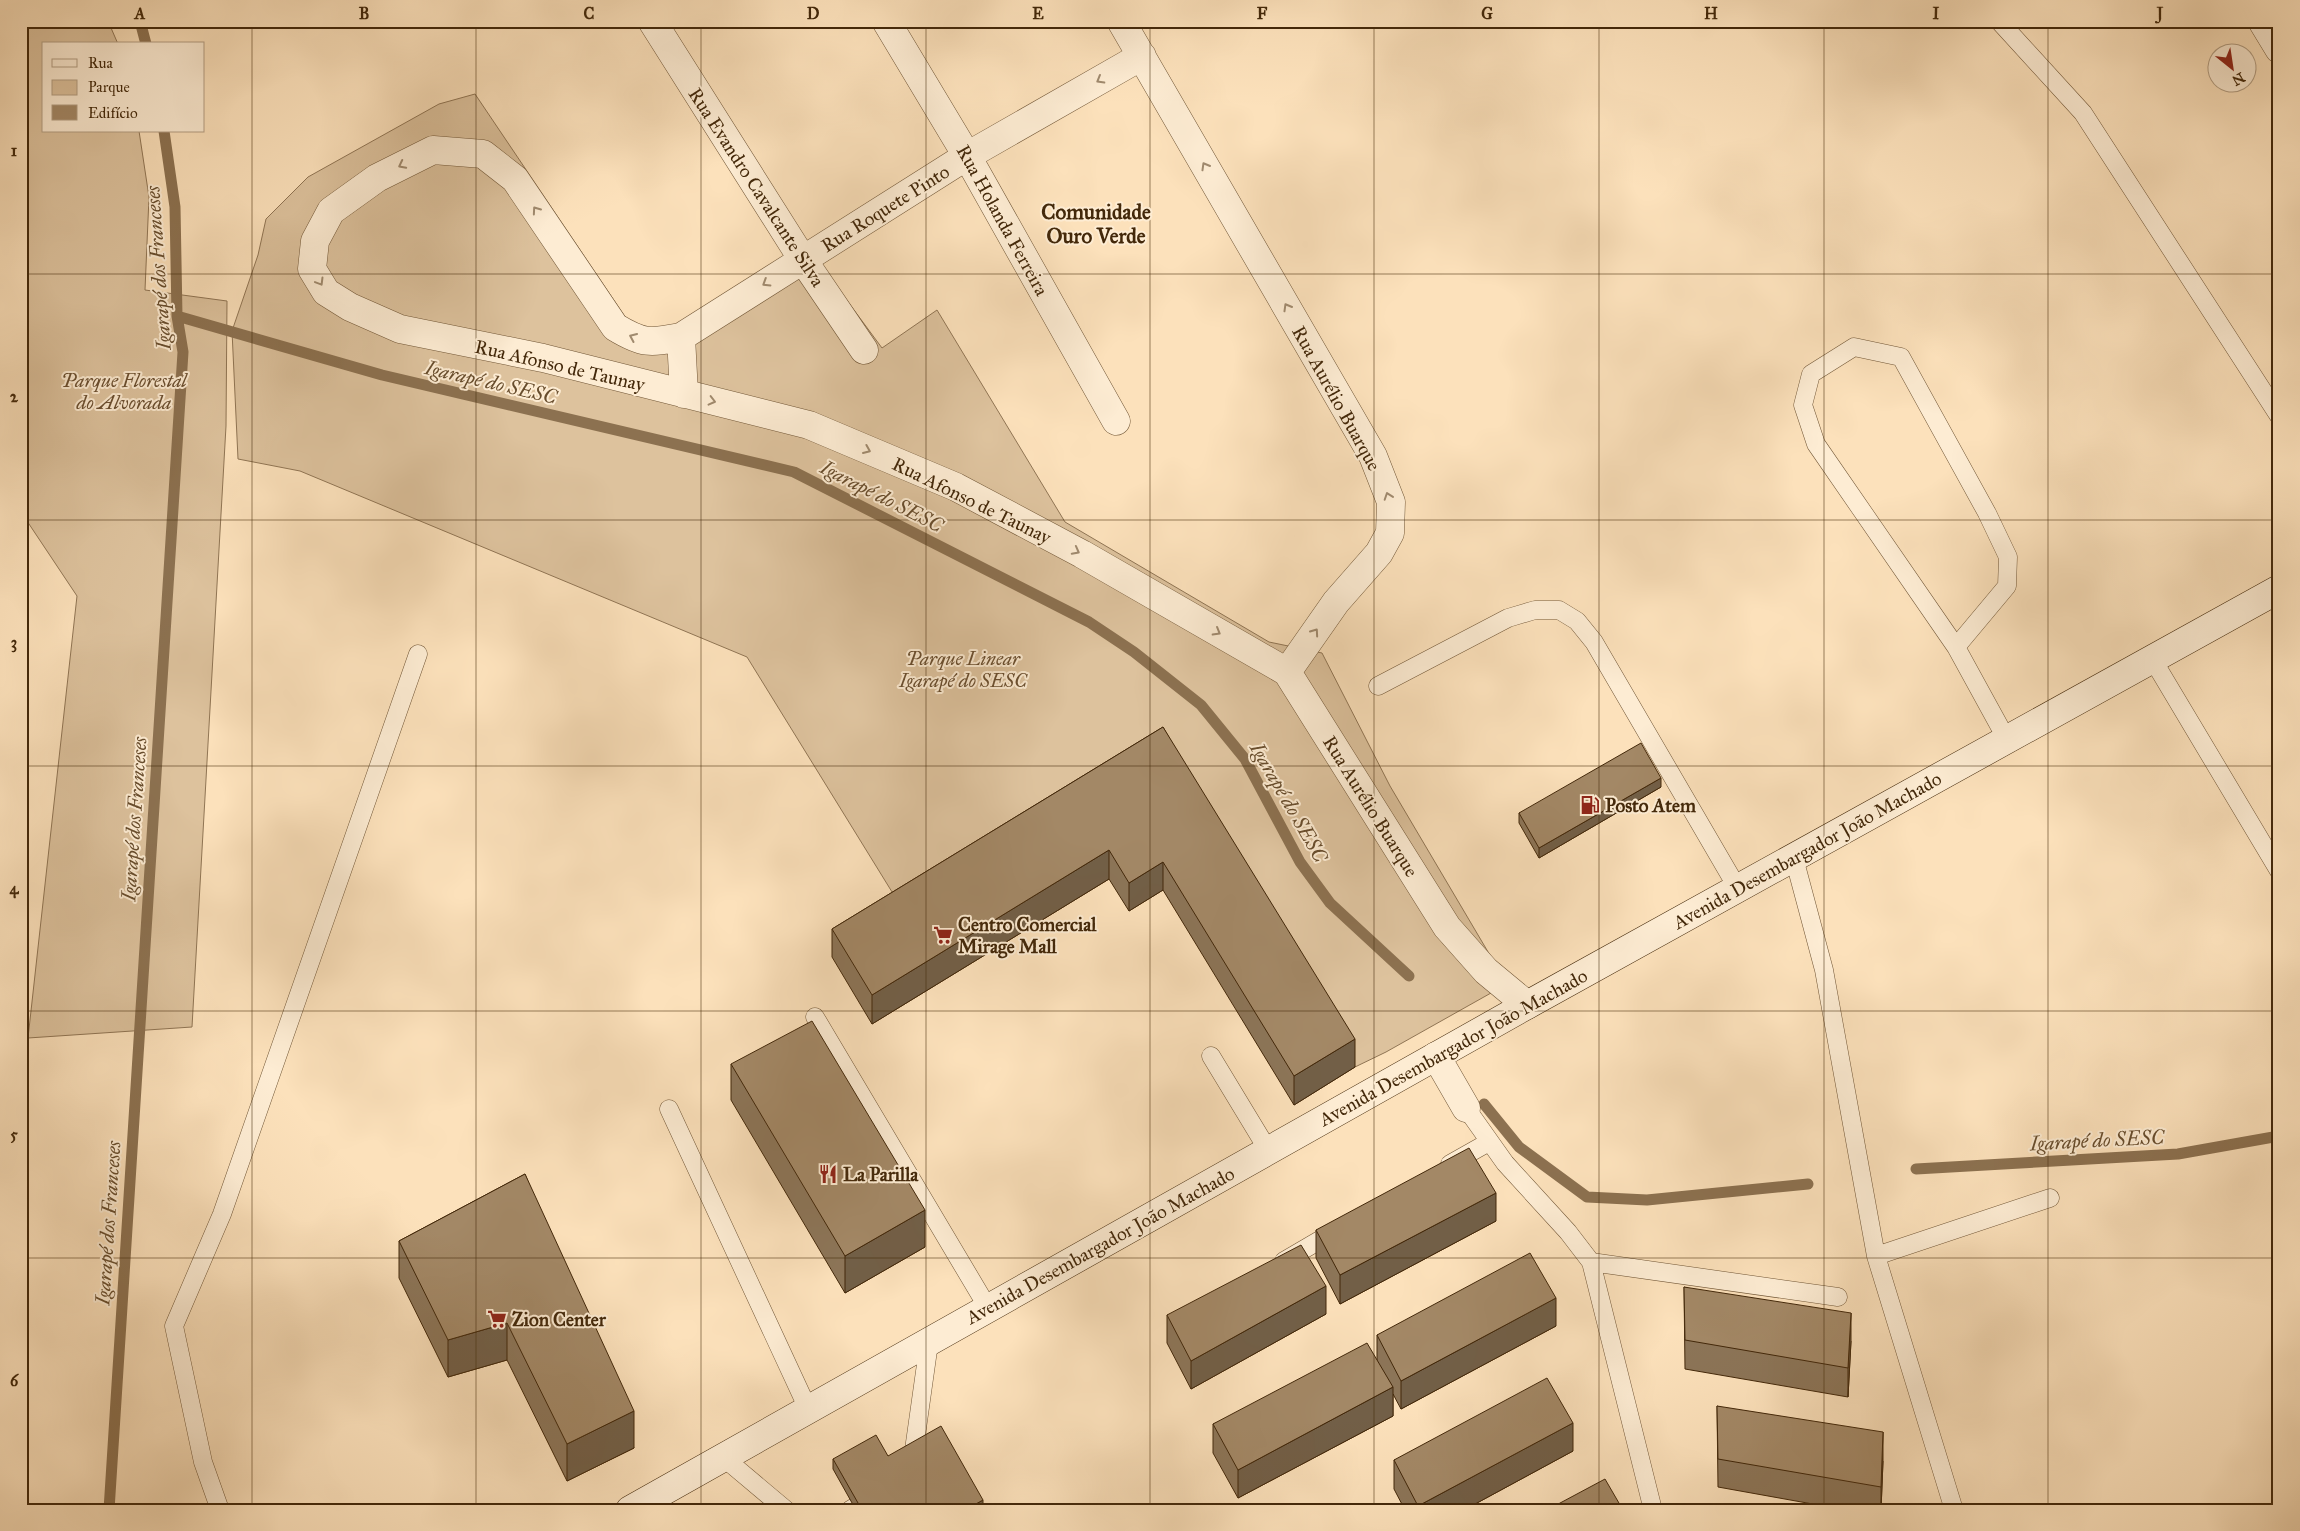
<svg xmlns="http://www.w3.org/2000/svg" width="2300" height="1531" viewBox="0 0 2300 1531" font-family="'IM FELL Great Primer',serif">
	<rect width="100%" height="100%" fill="#fce1bb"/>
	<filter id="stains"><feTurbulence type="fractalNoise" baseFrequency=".004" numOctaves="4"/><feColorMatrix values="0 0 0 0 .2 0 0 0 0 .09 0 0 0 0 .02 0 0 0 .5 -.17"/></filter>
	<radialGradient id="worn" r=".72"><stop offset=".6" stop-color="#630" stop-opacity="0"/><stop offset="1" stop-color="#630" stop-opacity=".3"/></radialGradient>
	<path fill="#ddc29d" stroke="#907554" d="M21 21H108L118 44H44V131H139L149 197 145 290 227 301 226 426 192 1027 28 1038 77 596 21 512Z
		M475 94 626 318 654 338 820 264 882 348 937 310 1065 522 1269 642 1322 653 1390 786 1507 984 1386 1052 1355 1067 1163 755 905 913 747 657 300 471 238 459 232 331 258 255 266 219 308 177 439 104Z"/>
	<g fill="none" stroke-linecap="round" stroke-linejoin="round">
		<path stroke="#8c7150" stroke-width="11" d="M140 21 146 44
			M177 316 382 375 794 472 1089 622 1134 652 1201 705 1245 759 1300 862 1330 903 1409 976
			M1484 1104 1519 1147 1587 1197 1647 1200 1808 1184
			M1916 1169 2178 1154 2279 1136
			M109 1510 183 352 177 316 175 207 164 131"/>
		<g stroke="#715636" stroke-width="19">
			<path id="lane" d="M1999 21 2083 113 2279 416
				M1956 647 2007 586 2008 557 1987 513 1901 357 1854 347 1811 374 1803 405 1816 444 1956 647 2007 740
				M2153 660 2279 871
				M1378 686 1508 618 1535 610H1559L1577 621 1594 642 1738 889
				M1794 858 1824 970 1876 1256 1954 1510
				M815 1017 988 1308
				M1211 1056 1268 1150
				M1466 1108 1505 1163 1568 1232 1591 1262 1653 1510
				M669 1109 808 1409
				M1450 1164 1489 1142
				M1876 1256 2050 1198
				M1284 1261 1337 1230
				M1591 1262 1838 1297
				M723 1457 786 1510
				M912 1464 929 1343
				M220 1510 203 1462 174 1326 222 1214 418 654
				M850 1510 875 1495"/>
		</g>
		<g stroke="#715636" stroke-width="29">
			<path id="street" d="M652 21 803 260 864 350
				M886 21 967 156 1116 421
				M1121 21 1373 456 1391 502 1390 533 1379 553 1336 602 1287 672
				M2262 21 2279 49
				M1142 56 967 156 681 337C649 343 643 344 615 327L515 179 483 154 433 150 377 178 331 211 315 241 312 269 326 292 350 307 400 329 543 358 809 425 956 487 1082 554 1287 672 1447 927 1486 971 1527 1005
				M681 337 684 394
				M1436 1056 1466 1108"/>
		</g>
		<g stroke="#43280a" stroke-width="29">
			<path id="secondary" d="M630 1510 1527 1005 2279 589"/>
		</g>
		<use href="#lane" stroke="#fdecd3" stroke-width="18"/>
		<use href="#street" stroke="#fdecd3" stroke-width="28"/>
		<use href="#secondary" stroke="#fdecd3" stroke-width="28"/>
	</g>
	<path fill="#8c7558" stroke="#43280a" d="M1163 727 1355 1067 1294 1105 1163 890 1129 911 1109 879 872 1024 832 957V929Z
		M1661 787 1539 858 1519 823V813Z
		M731 1064 925 1247 845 1293 731 1100Z
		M525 1174 634 1448 567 1481 507 1360 448 1377 399 1278V1241Z
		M1496 1221 1340 1304 1316 1258V1230Z
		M1684 1287 1851 1341 1848 1397 1685 1369Z
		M1326 1314 1191 1389 1167 1343V1315Z
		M1556 1326 1401 1409 1393 1394V1416L1238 1498 1213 1453V1424L1377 1360V1335Z
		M1717 1406 1883 1461 1881 1510H1846L1718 1487Z
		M1573 1451 1464 1510H1405L1394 1489V1460Z
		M888 1456 983 1509 856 1510 833 1469V1459Z"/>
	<path fill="#725f47" stroke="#43280a" d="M1661 778V787L1539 858V848Z
		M1109 850V879L872 1024V995Z
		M1163 862V890L1129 911V883Z
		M1355 1039V1067L1294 1105V1076Z
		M1496 1193V1221L1340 1304V1275Z
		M925 1210V1247L845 1293V1256Z
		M1326 1286V1314L1191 1389V1361Z
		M1556 1298V1326L1401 1409V1381Z
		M1851 1313V1341L1848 1397V1368Z
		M507 1323V1360L448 1377V1340Z
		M1393 1387V1416L1238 1498V1470Z
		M634 1411V1448L567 1481V1444Z
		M1573 1423V1451L1464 1510H1418V1506Z
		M1883 1432V1461L1881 1510V1487Z
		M983 1500V1509L965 1510Z"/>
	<path fill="#a38866" stroke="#43280a" d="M1163 727 1355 1039 1294 1076 1163 862 1129 883 1109 850 872 995 832 929Z
		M1641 743 1661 778 1539 848 1519 813Z
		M812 1021 925 1210 845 1256 731 1064Z
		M1469 1148 1496 1193 1340 1275 1316 1230Z
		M525 1174 634 1411 567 1444 507 1323 448 1340 399 1241Z
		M1301 1245 1326 1286 1191 1361 1167 1315Z
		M1530 1253 1556 1298 1401 1381 1377 1335Z
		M1684 1287 1851 1313 1848 1368 1685 1340Z
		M1367 1343 1393 1387 1238 1470 1213 1424Z
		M1547 1378 1573 1423 1418 1506 1394 1460Z
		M1717 1406 1883 1432 1881 1487 1718 1459Z
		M941 1426 983 1500 965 1510H862L833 1459 876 1435 888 1456Z
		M1605 1479 1623 1510H1547Z"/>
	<defs><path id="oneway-chevron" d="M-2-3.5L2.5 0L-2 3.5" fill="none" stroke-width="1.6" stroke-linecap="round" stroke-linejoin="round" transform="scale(1.25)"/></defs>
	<g stroke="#a08a6e">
		<use href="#oneway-chevron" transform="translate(1100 80) rotate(150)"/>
		<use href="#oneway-chevron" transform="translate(402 165) rotate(153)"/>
		<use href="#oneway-chevron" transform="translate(1205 166) rotate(-120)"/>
		<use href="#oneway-chevron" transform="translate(536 210) rotate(-125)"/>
		<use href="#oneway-chevron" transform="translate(320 282) rotate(59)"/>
		<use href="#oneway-chevron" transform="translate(766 283) rotate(148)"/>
		<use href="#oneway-chevron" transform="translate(1287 307) rotate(-120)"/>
		<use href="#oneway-chevron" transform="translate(633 337) rotate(-156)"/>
		<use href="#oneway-chevron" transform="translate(712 401) rotate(14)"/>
		<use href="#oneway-chevron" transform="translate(867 450) rotate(23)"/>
		<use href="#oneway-chevron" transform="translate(1388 496) rotate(-109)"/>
		<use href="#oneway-chevron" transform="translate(1076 551) rotate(28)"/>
		<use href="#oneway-chevron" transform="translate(1217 632) rotate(30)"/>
		<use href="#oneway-chevron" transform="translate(1315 632) rotate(-55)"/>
	</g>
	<path fill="none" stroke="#43280a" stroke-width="1" stroke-opacity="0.55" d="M252 21V1510M476 21V1510M701 21V1510M926 21V1510M1150 21V1510M1374 21V1510M1599 21V1510M1824 21V1510M2048 21V1510M21 274H2279M21 520H2279M21 766H2279M21 1011H2279M21 1258H2279"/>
	<defs>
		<g id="fuel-bare" transform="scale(1.5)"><path d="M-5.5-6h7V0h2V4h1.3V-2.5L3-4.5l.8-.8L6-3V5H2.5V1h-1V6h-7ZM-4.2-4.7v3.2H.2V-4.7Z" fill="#8f2418" stroke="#fdecd3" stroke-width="2.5" paint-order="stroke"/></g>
		<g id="supermarket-bare" transform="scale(1.5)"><path d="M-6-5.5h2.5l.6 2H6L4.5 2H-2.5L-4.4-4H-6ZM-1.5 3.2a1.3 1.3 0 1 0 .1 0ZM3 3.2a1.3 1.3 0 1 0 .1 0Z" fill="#8f2418" stroke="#fdecd3" stroke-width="2.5" paint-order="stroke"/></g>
		<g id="restaurant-bare" transform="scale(1.5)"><path d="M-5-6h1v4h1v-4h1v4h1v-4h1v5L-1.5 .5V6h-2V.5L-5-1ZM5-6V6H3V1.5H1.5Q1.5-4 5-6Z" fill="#8f2418" stroke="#fdecd3" stroke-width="2.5" paint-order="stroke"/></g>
	</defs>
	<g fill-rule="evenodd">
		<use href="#fuel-bare" x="1590" y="805"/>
		<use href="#supermarket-bare" x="943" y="935"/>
		<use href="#restaurant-bare" x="828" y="1174"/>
		<use href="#supermarket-bare" x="497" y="1319"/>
	</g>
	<g text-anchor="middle" stroke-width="4" stroke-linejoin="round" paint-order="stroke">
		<g font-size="19" fill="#43280a" stroke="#fdecd3">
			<text transform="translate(757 187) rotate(57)" y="7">Rua Evandro Cavalcante Silva</text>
			<text transform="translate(885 208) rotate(-32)" y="7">Rua Roquete Pinto</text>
			<text transform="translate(1003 220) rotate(61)" y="7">Rua Holanda Ferreira</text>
			<text transform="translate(560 365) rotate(13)" y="7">Rua Afonso de Taunay</text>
			<text transform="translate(1337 398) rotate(61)" y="7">Rua Aurélio Buarque</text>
			<text transform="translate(972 500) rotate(26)" y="7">Rua Afonso de Taunay</text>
			<text transform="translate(1371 806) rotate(58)" y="7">Rua Aurélio Buarque</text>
			<text transform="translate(1807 850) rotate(-29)" y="7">Avenida Desembargador João Machado</text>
			<text transform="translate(1453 1047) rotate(-29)" y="7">Avenida Desembargador João Machado</text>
			<text transform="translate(1100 1245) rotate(-29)" y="7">Avenida Desembargador João Machado</text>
		</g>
		<g font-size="19" font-style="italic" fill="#6a4e2f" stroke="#fdecd3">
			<text x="124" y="387">Parque Florestal<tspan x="124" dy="22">do Alvorada</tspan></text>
			<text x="963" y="665">Parque Linear<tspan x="963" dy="22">Igarapé do SESC</tspan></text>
		</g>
		<g font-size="19" font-weight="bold" fill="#43280a" stroke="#fdecd3" text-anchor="start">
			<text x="1605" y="812">Posto Atem</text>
			<text x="958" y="931">Centro Comercial<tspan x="958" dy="22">Mirage Mall</tspan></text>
			<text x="843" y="1181">La Parilla</text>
			<text x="512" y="1326">Zion Center</text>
		</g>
		<g font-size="20" font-style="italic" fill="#684d2d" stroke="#fdecd3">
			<text transform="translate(158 268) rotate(-94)" y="7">Igarapé dos Franceses</text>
			<text transform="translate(491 382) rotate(13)" y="7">Igarapé do SESC</text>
			<text transform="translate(882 496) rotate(27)" y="7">Igarapé do SESC</text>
			<text transform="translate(1289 802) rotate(60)" y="7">Igarapé do SESC</text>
			<text transform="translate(134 819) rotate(-86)" y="7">Igarapé dos Franceses</text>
			<text transform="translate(2097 1140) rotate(-3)" y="7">Igarapé do SESC</text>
			<text transform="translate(108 1223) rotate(-86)" y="7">Igarapé dos Franceses</text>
		</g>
		<g font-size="21" font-weight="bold" fill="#43280a" stroke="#fdecd3">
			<text x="1096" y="219">Comunidade<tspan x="1096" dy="24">Ouro Verde</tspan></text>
		</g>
	</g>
	<rect width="2300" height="1531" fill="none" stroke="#fce1bb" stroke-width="55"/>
	<rect x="42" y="42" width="162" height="90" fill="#fdecd3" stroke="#b39e83"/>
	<rect x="52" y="59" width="25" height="8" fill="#fdecd3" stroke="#b39e83"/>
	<text x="88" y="68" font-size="15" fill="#43280a">Rua</text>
	<rect x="52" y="80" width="25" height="15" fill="#ddc29d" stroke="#b39e83"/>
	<text x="88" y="92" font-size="15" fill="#43280a">Parque</text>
	<rect x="52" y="105" width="25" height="15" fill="#a38866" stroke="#b39e83"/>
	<text x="88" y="118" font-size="15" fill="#43280a">Edifício</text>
	<g transform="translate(2232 68) rotate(150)"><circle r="24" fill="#fdecd3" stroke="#b39e83"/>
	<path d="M0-4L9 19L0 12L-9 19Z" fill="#8f2418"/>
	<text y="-8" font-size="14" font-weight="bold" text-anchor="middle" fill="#43280a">N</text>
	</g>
	<rect x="28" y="28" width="2244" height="1476" fill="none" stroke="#43280a" stroke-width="2"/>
	<g font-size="16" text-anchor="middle" font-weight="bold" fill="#43280a">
		<text x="140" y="19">A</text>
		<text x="364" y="19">B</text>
		<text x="589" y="19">C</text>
		<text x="813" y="19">D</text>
		<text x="1038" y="19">E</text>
		<text x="1262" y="19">F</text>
		<text x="1487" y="19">G</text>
		<text x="1711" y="19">H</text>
		<text x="1936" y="19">I</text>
		<text x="2160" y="19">J</text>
		<text x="14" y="156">1</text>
		<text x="14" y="402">2</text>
		<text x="14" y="648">3</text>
		<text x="14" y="894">4</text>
		<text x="14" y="1140">5</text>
		<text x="14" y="1386">6</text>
	</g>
	<rect width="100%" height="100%" filter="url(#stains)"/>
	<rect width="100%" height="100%" fill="url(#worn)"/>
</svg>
